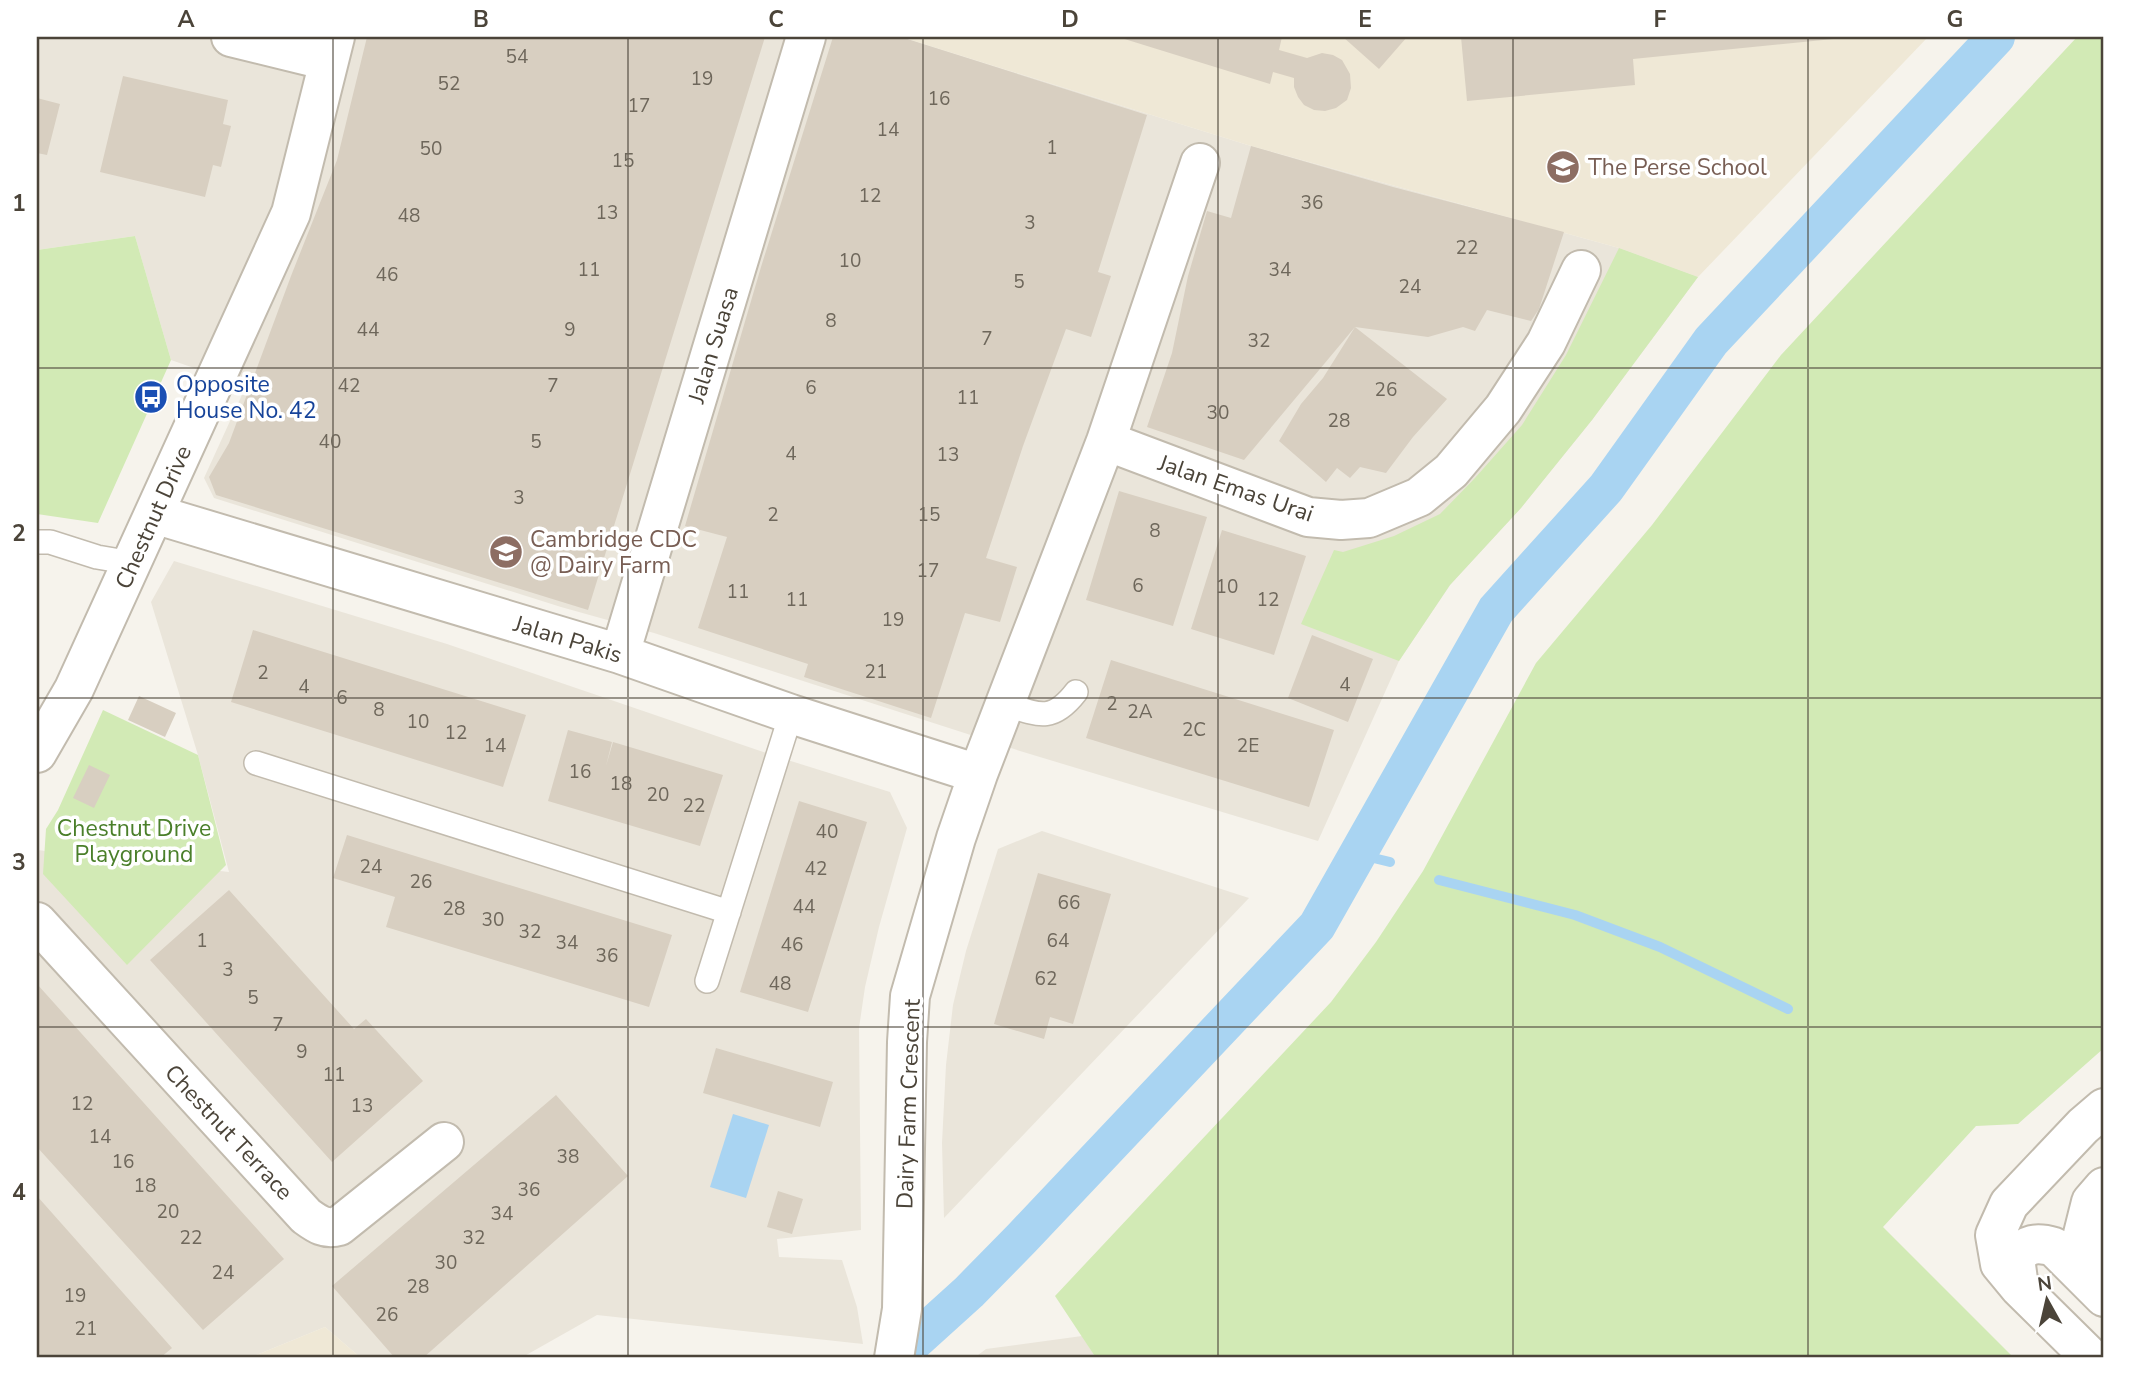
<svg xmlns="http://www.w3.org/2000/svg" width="2141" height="1395" viewBox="0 0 2141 1395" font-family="'Nunito Sans',sans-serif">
	<rect width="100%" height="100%" fill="#f6f3ec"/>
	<path fill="#eae5da" d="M37 37H901L1251 146 1619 248 1698 277 1592 420 1521 508 1450 585 1399 661 1318 841 1020 751 654 633 561 607 214 498 204 478 246 386 171 360 135 236 37 250Z
		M174 561 447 644 778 757 890 792 907 828 879 927 865 987 859 1028 861 1230 777 1239 779 1257 842 1260 857 1307 863 1344 597 1315 521 1358H361L325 1327 249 1358H37V850L229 872 198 755 151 602Z
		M1042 831 1249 898 944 1218 942 1143 946 1065 953 1005 966 951 998 849Z
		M1082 1336 1096 1358H974L986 1349Z"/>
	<path fill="#efe8d6" d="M901 37H1928L1698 277 1619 248 1251 146Z
		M325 1327 361 1358H249Z"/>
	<path fill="#d2eab5" d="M2077 37H2104V1048L2018 1124 1976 1126 1883 1227 2014 1358H1096L1055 1296 1331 1002 1376 942 1423 871 1536 663 1652 525 1781 355Z
		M135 236 171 360 98 523 37 514V250Z
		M1619 248 1698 277 1592 420 1521 508 1450 585 1399 661 1301 624 1334 550 1343 552 1394 536 1440 514 1475 478 1522 425 1566 355Z
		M103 710 198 755 226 865 127 965 43 874 46 829 58 810Z"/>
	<path fill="#a9d4f2" d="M733 1114 769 1125 746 1198 710 1187Z"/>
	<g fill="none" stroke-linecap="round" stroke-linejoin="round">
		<path stroke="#a9d4f2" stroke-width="10" d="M1357 854 1390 862
			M1439 880 1575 915 1660 947 1788 1009"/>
		<path stroke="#a9d4f2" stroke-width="38" d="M896 1358 969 1292 1022 1238 1317 926 1496 610 1606 488 1711 341 1996 37"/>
	</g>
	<path fill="#d8cfc1" d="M367 37H765L588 610 216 495 209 477 229 443 291 276 337 160Z
		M833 37H901L1147 115 1098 272 1111 276 1091 337 1066 329 1023 446 986 558 1017 567 1000 622 965 613 931 718 804 677 808 664 698 628 727 537 685 526 761 267Z
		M1118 37H1282L1279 50 1307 58 1322 53 1333 55 1342 60 1350 74 1351 88 1347 100 1336 108 1325 111 1314 110 1304 105 1298 97 1294 87V78L1273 72 1270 84Z
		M1343 37H1407L1379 69Z
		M1461 37H1832L1833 39 1633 59 1635 85 1467 101Z
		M123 76 228 100 223 124 231 126 221 167 213 165 205 197 100 172Z
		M37 98 60 104 47 155 37 153Z
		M1251 146 1393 187 1564 232 1539 309 1531 321 1487 310 1475 331 1463 327 1428 337 1355 327 1244 460 1147 427 1172 353 1188 276 1207 211 1231 218Z
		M1355 327 1447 399 1413 437 1386 473 1360 467 1350 478 1337 468 1326 482 1279 441 1301 404 1323 378Z
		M1119 491 1207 517 1173 626 1086 600Z
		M1222 530 1306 556 1274 655 1191 629Z
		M253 630 526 715 503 787 231 702Z
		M1312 635 1373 659 1348 722 1288 698Z
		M1111 660 1334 730 1309 807 1086 738Z
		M139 696 176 713 165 737 128 720Z
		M568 730 612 742 606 766 613 742 723 775 700 846 548 801Z
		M89 765 110 775 94 808 73 798Z
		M799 801 867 822 808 1012 740 992Z
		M347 835 672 935 649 1007 386 927 395 897 333 878Z
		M1038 873 1111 894 1073 1024 1050 1017 1044 1039 994 1024Z
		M229 890 354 1029 366 1019 423 1081 332 1162 150 960Z
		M37 984 284 1259 203 1330 37 1147Z
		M716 1048 833 1082 820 1127 703 1093Z
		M556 1095 628 1176 423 1358H395L332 1286Z
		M778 1191 803 1199 792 1234 767 1227Z
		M37 1196 172 1348 160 1358H41L37 1354Z"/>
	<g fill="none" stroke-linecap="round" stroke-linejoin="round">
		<g stroke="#c2bbae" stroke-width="26">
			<path id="service" d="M37 542H50L97 557 132 563
				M1006 704C1038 715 1052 723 1076 692
				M256 763 729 912
				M707 981 791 714"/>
		</g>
		<g stroke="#c2bbae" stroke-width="42">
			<path id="minor" d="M231 37 329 61
				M1106 441 1308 517 1341 520 1369 518 1419 497 1451 471 1503 409 1546 343 1581 270
				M154 514 620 654 791 714 978 774
				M620 654 806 37
				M37 753 74 689 291 213 335 37
				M37 922 306 1216C317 1224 325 1230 339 1226L444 1142
				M2088 1281 2083 1234 2091 1202 2104 1187
				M2019 1287 2015 1258C2026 1243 2037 1242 2054 1247L2104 1297
				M894 1358 902 1309 907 1042 910 996 956 838 978 774 1106 441 1200 163
				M2091 1358 2019 1287 2000 1264 1995 1235 2009 1204 2083 1126 2104 1108"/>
		</g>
		<use href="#service" stroke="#fff" stroke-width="23"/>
		<use href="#minor" stroke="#fff" stroke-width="38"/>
	</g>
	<path fill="none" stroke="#4b4439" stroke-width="2" stroke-opacity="0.55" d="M333 37V1358M628 37V1358M923 37V1358M1218 37V1358M1513 37V1358M1808 37V1358M37 368H2104M37 698H2104M37 1027H2104"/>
	<defs>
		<g id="school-disc" transform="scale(1.75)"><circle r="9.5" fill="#8d6e63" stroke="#fff"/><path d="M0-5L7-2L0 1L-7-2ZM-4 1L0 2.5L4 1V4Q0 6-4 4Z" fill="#fff"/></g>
		<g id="bus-disc" transform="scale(1.75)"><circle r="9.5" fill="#1a4fb4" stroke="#fff"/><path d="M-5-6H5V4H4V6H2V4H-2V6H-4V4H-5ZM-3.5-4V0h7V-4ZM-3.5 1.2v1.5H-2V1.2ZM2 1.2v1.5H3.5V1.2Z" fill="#fff"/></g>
	</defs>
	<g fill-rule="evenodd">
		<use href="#school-disc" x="1563" y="167"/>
		<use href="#bus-disc" x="151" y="397"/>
		<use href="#school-disc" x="506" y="552"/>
	</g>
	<g text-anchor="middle" stroke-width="7" stroke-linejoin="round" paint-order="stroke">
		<g font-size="19" fill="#6e675b">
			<text x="517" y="63">54</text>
			<text x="702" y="85">19</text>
			<text x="449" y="90">52</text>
			<text x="939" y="105">16</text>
			<text x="639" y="112">17</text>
			<text x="888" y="136">14</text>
			<text x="1052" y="154">1</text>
			<text x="431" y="155">50</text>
			<text x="623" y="167">15</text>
			<text x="870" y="202">12</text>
			<text x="1312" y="209">36</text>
			<text x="607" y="219">13</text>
			<text x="409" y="222">48</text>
			<text x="1030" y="229">3</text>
			<text x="1467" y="254">22</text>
			<text x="850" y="267">10</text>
			<text x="589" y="276">11</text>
			<text x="1280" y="276">34</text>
			<text x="387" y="281">46</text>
			<text x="1019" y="288">5</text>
			<text x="1410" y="293">24</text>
			<text x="831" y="327">8</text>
			<text x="368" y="336">44</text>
			<text x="570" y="336">9</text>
			<text x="987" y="345">7</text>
			<text x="1259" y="347">32</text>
			<text x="349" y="392">42</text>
			<text x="553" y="392">7</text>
			<text x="811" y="394">6</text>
			<text x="1386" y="396">26</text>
			<text x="968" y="404">11</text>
			<text x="1218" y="419">30</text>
			<text x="1339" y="427">28</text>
			<text x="330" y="448">40</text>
			<text x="536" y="448">5</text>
			<text x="791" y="460">4</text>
			<text x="948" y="461">13</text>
			<text x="519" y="504">3</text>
			<text x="773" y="521">2</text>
			<text x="929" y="521">15</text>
			<text x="1155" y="537">8</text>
			<text x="928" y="577">17</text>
			<text x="1138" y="592">6</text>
			<text x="1227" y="593">10</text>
			<text x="738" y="598">11</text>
			<text x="797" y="606">11</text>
			<text x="1268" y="606">12</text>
			<text x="893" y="626">19</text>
			<text x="876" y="678">21</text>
			<text x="263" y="679">2</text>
			<text x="1345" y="691">4</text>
			<text x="304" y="693">4</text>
			<text x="342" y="704">6</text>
			<text x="1112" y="710">2</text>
			<text x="379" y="716">8</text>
			<text x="1140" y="718">2A</text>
			<text x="418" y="728">10</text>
			<text x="1194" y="736">2C</text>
			<text x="456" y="739">12</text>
			<text x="495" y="752">14</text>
			<text x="1248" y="752">2E</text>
			<text x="580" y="778">16</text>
			<text x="621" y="790">18</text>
			<text x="658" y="801">20</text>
			<text x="694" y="812">22</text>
			<text x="827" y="838">40</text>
			<text x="371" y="873">24</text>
			<text x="816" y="875">42</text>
			<text x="421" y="888">26</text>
			<text x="1069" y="909">66</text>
			<text x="804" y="913">44</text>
			<text x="454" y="915">28</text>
			<text x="493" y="926">30</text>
			<text x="530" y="938">32</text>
			<text x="202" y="947">1</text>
			<text x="1058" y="947">64</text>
			<text x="567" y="949">34</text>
			<text x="792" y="951">46</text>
			<text x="607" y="962">36</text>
			<text x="228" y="976">3</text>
			<text x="1046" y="985">62</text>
			<text x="780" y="990">48</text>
			<text x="253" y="1004">5</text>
			<text x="278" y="1031">7</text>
			<text x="302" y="1058">9</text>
			<text x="334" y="1081">11</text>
			<text x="82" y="1110">12</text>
			<text x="362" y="1112">13</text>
			<text x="100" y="1143">14</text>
			<text x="568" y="1163">38</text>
			<text x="123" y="1168">16</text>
			<text x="145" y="1192">18</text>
			<text x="529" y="1196">36</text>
			<text x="168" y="1218">20</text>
			<text x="502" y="1220">34</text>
			<text x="191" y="1244">22</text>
			<text x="474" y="1244">32</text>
			<text x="446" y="1269">30</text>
			<text x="223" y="1279">24</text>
			<text x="418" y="1293">28</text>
			<text x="75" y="1302">19</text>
			<text x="387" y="1321">26</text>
			<text x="86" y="1335">21</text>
		</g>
		<g font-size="23" fill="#785e54" stroke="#fff" text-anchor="start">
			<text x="1588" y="175">The Perse School</text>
			<text x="530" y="547">Cambridge CDC<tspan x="530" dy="26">@ Dairy Farm</tspan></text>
		</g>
		<g font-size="23" fill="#4b4439" stroke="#fff">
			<text transform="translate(713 345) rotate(-73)" y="8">Jalan Suasa</text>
			<text transform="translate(1236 488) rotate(19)" y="8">Jalan Emas Urai</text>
			<text transform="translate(153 517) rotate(-66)" y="8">Chestnut Drive</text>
			<text transform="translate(568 639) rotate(17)" y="8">Jalan Pakis</text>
			<text transform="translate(908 1104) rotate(-88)" y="8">Dairy Farm Crescent</text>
			<text transform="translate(229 1132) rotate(47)" y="8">Chestnut Terrace</text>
		</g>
		<g font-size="23" fill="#164399" stroke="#fff" text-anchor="start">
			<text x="176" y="392">Opposite<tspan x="176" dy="26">House No. 42</tspan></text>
		</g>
		<g font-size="23" fill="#4a7f2a" stroke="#fff">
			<text x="134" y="836">Chestnut Drive<tspan x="134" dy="26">Playground</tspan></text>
		</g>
	</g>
	<rect width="2141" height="1395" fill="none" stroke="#ffffff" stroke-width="77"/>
	<g transform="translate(2047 1300) rotate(352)" stroke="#ffffff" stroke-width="5" paint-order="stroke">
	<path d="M0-5L12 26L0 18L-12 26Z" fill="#4b4439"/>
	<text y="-10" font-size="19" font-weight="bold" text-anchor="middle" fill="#4b4439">N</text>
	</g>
	<rect x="38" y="38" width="2064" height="1318" fill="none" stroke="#4b4439" stroke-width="2.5"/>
	<g font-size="23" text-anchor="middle" font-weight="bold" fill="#4b4439">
		<text x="186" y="27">A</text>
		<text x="481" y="27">B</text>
		<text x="776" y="27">C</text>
		<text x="1070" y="27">D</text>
		<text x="1365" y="27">E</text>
		<text x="1660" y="27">F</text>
		<text x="1955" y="27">G</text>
		<text x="19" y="211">1</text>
		<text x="19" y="541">2</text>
		<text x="19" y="870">3</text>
		<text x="19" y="1200">4</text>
	</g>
</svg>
